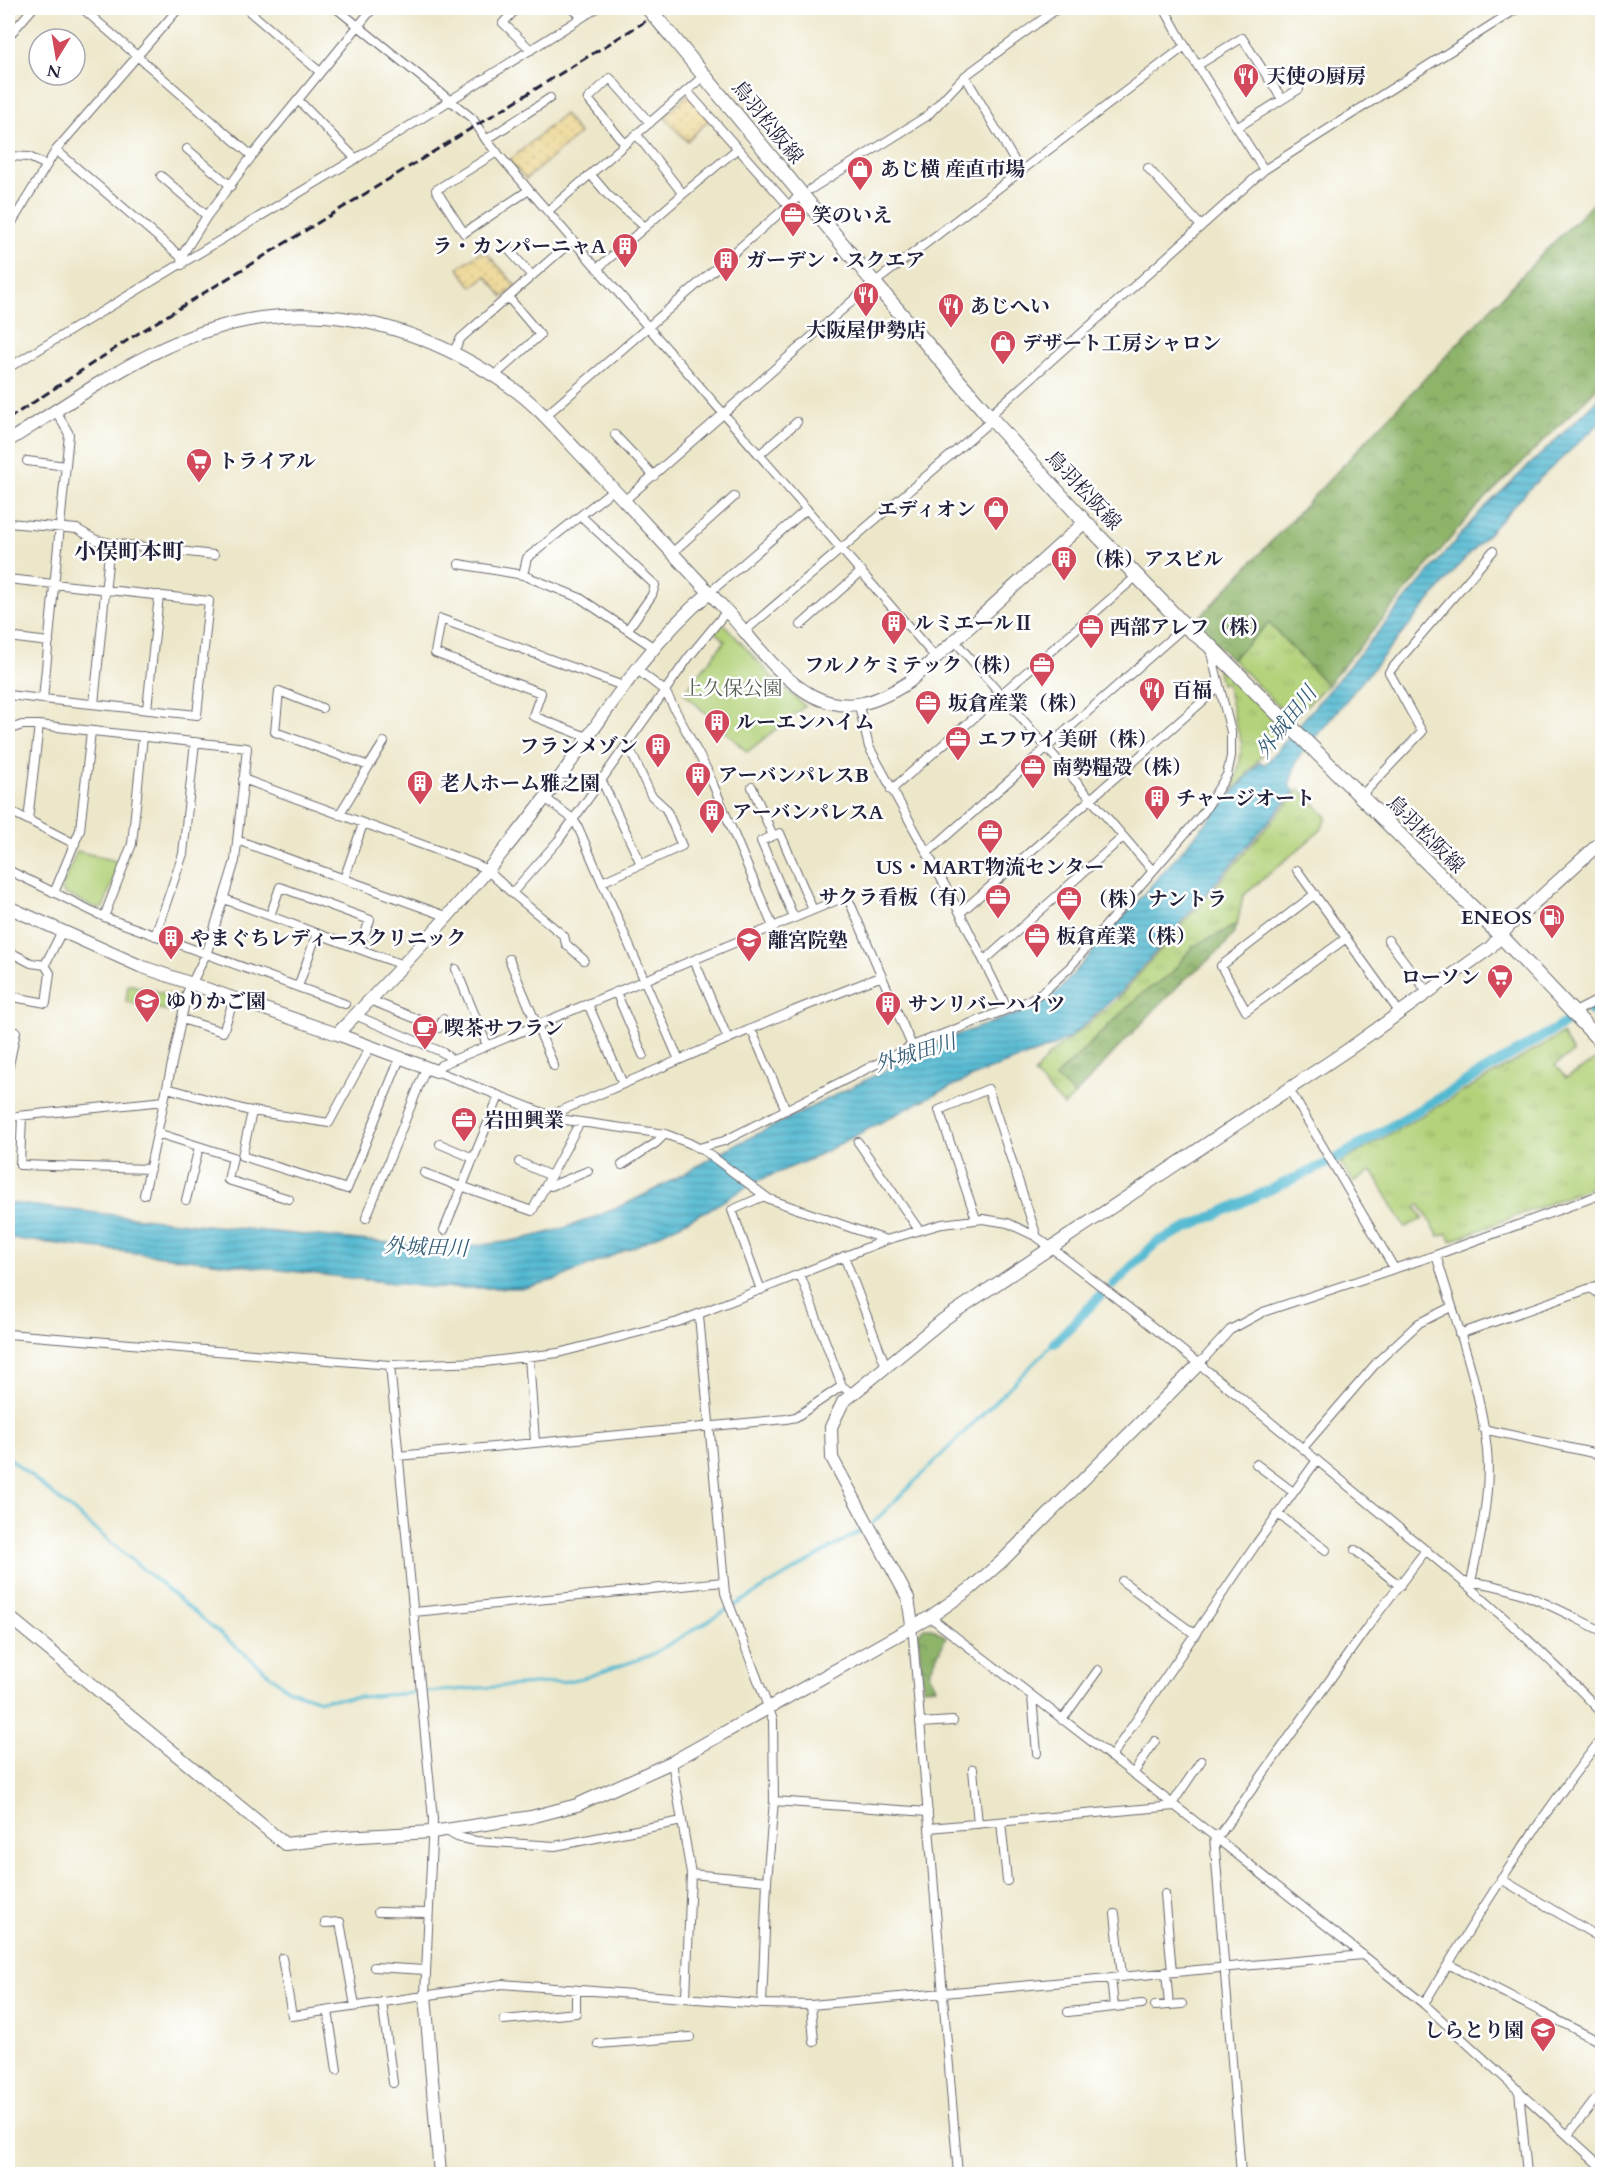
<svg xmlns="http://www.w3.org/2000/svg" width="1610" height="2182" viewBox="0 0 1610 2182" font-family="Cardo,'Noto Serif JP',serif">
	<defs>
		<pattern id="grass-tufts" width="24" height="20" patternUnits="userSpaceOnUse" patternTransform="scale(1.5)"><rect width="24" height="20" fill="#b3d27a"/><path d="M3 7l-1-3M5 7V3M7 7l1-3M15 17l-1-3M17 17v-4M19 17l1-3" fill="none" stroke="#9ab46a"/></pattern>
		<pattern id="forest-crowns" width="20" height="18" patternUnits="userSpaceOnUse" patternTransform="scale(1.5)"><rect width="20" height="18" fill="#8eb46a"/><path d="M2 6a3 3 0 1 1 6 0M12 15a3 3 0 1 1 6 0" fill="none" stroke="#749258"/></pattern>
		<pattern id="sand-dots" width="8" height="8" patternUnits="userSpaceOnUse" patternTransform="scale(1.5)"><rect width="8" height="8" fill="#eeda9e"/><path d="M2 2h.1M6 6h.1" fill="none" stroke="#ccbb89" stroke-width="1.8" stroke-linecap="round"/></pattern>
		<pattern id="water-rules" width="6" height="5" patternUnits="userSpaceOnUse" patternTransform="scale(1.5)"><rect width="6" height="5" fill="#53b9d1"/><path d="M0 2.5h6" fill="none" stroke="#4496ab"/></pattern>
	</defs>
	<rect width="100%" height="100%" fill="#fff"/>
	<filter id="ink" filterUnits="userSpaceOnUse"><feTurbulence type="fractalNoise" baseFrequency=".0167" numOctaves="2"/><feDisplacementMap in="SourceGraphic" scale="12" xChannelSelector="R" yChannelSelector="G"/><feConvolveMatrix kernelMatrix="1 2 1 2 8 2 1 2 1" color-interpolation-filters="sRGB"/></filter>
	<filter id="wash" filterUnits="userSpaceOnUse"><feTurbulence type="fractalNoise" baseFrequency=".008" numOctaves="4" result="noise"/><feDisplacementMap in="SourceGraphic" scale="24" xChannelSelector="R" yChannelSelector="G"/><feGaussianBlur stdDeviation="1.35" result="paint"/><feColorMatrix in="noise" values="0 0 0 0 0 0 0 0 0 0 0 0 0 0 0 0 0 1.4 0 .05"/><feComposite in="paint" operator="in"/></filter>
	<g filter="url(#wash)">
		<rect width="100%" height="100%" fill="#ede7ca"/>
		<path fill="url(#grass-tufts)" stroke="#6a7a5a" stroke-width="1.5" d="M1269 623 1327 685 1292 720 1232 659Z
			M1216 662 1281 726 1260 758 1232 793 1240 762 1242 743C1238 738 1230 694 1226 683L1221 684Z
			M1300 789 1327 817 1321 830 1243 896 1237 925 1192 947 1171 974 1140 995 1055 1078 1075 1095 1064 1106 1034 1074 1049 1055 1115 1002Z
			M1562 1034 1573 1053 1555 1065 1566 1078 1598 1059 1602 1063V1183L1451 1241 1447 1233 1439 1236 1419 1204 1416 1207 1423 1219 1405 1227 1372 1171 1354 1182 1340 1163Z"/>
		<path fill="url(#forest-crowns)" stroke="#586b52" stroke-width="1.5" d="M1602 195V383L1476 508 1327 685 1269 623 1232 659 1201 629 1200 617 1545 251Z
			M1237 925C1230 948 1198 966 1180 984 1144 1020 1109 1057 1075 1095L1055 1078 1140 995 1171 974 1192 947Z
			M924 1628H932L946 1637 929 1673 936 1687 923 1688 918 1634Z"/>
		<path fill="url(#sand-dots)" stroke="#887e6c" stroke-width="1.5" d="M688 94 710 119 687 141 664 117Z
			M564 114 579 134 526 179 509 161Z
			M484 250 516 286 503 297 486 276 472 287 458 268Z"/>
		<path fill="#b3d27a" stroke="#6a7a5a" stroke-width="1.5" d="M722 622 774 679 805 706 747 752 684 693 725 641 714 631Z
			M77 851 120 862 103 908 98 909 63 893 62 886Z
			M128 984 181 998 178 1013 126 1002Z"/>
		<path fill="url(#water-rules)" stroke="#3a6e86" stroke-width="1.5" d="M1602 396V421L1534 484 1462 562 1297 759 1289 786 1295 791 1120 993 1070 1037 1052 1047 988 1070 929 1097 811 1159 757 1181 708 1210 640 1244 555 1280 524 1288H436L8 1238V1203C114 1215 221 1228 328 1237 393 1243 458 1253 522 1239 593 1224 659 1190 721 1152L952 1037 1037 1006 1059 990 1260 762 1265 765 1480 512Z"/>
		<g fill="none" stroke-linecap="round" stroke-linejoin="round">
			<path stroke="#53b9d1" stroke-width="3" d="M8 1457 287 1689 320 1700 562 1682 587 1677 649 1656 867 1527
				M872 1524 1054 1343"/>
			<path stroke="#53b9d1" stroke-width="10" d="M1591 1011 1594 1009 1602 1018
				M1113 1285 1157 1242 1334 1160 1567 1022
				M1054 1343 1100 1296"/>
		</g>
	</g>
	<g filter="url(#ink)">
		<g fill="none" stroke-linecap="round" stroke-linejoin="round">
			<g stroke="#69676d" stroke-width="10">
				<path id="street" d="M82 8 252 156
					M336 8 473 119 486 140 529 190 936 658
					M517 8 503 23 531 50
					M572 8 582 17
					M1164 8 1185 46 1264 170
					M250 12 320 72
					M8 37 33 8
					M1198 65 1242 38 1282 99
					M965 76 1021 172
					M687 91 788 205
					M298 100 356 159
					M1238 127 1299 89
					M637 135 683 194 737 149
					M486 140 550 98
					M625 144 588 99 610 78 650 123
					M187 149 231 186
					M56 150 181 257
					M497 152 436 190 464 233 529 190
					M8 156 29 157 46 165
					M1148 168 1201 226
					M591 175 608 195 645 227
					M161 176 207 216
					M811 189 927 116 965 76 1058 8
					M548 211 699 80
					M8 229 56 150 179 8
					M510 251 532 276
					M182 265 181 257 207 216 252 156 373 8
					M598 268 683 194
					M453 352 461 338 573 240
					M8 368 395 135 597 8
					M493 377 540 335 508 297
					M989 416 1264 170 1518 8
					M544 417 797 198
					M615 435 654 476
					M760 454 797 422
					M27 461 66 466
					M625 500 866 289 1185 46
					M581 516 655 585 652 595 628 629
					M8 523 77 529 96 540 110 543 214 555
					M673 552 734 497
					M459 564 523 575 580 598 653 647
					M523 575 527 558 614 489
					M8 579 209 601 197 715 43 699
					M709 593 807 509
					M801 625 862 571
					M745 631 993 419
					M8 637 49 642
					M955 641 1153 871
					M636 669 665 691 707 770 773 927
					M8 695 43 699 69 434 56 411
					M94 704 110 543
					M859 706 869 747 960 913 1007 1008
					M322 708 279 691 275 732 369 766 339 815
					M147 709 159 595
					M8 730 22 725H39L247 748 235 861 207 952 187 993 144 1195
					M587 737 533 716 541 693 435 653 441 619 623 686
					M369 766 384 742
					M243 779 475 864 487 870 512 893 558 841 689 657 727 611
					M601 779 641 864
					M752 787 773 836
					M891 790 1138 575
					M1361 796 1422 732 1389 672 1493 551
					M545 798 573 819 578 827 679 1060
					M8 810 28 820 39 725
					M28 820 75 844
					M237 840 446 916
					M927 853 1185 626
					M8 870 104 917 345 1004
					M1297 870 1400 1013
					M344 879 363 824
					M602 882 682 846 666 809 651 795 627 743
					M54 893 80 830 91 731
					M512 893 564 936 566 944 584 960
					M1315 894 1221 966 1246 1011 1345 939
					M224 899 359 949 370 920 280 887 270 916
					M960 913 1219 687
					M104 917 132 844 143 736
					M794 918 761 841 780 833 813 910
					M155 936 183 854 195 742
					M1388 940 1428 993
					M359 949 403 965
					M8 951 31 963 45 965
					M509 959 554 1066
					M694 960 728 1039
					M985 960 1123 837
					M456 969 487 1045
					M298 987 317 933
					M616 992 643 1055
					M8 996 46 1003 50 973 45 965 61 933
					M370 1000 439 1028 443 1019
					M588 1004 623 1084
					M1573 1013 1602 998
					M355 1015 442 1052 453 1060
					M182 1019 223 1032 232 1005
					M751 1029 786 1110
					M8 1070 16 1032
					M167 1088 246 1110 329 1123 370 1047
					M1289 1089 1394 1268
					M252 1112 242 1156 347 1189 400 1058
					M551 1115 793 1011 882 976
					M22 1116 20 1165 150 1169
					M8 1117 164 1101
					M157 1133 233 1157 228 1180 289 1199
					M858 1142 919 1230
					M440 1144 473 1158
					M699 1148 724 1141 912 1046 1026 1002 1044 991 1069 968 1203 813 1227 775 1231 756V732L1210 649
					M519 1162 551 1176
					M622 1165 656 1143 665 1134
					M424 1173 461 1187
					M547 1184 551 1186 588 1171
					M461 1186 532 1211 580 1122
					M186 1200 199 1147
					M366 1218 426 1068
					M976 1219 939 1110 988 1089 1037 1237
					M444 1230 499 1096
					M886 1240 769 1199 706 1152 689 1143 665 1134 559 1119 436 1071 441 1065 847 896 912 1046
					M1436 1255C1454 1316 1481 1387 1487 1450 1491 1495 1480 1538 1471 1582
					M844 1256 885 1364
					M800 1274 842 1386 851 1393
					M1591 1288 1602 1296
					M761 1290 732 1210 764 1196
					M699 1316 725 1593 773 1720 774 1801 767 1881 762 2004
					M8 1334 390 1365 485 1362 558 1353 678 1322 886 1240 942 1224 983 1219 1008 1223 1037 1237C1147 1320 1253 1407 1359 1495 1443 1564 1528 1634 1602 1713
					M1459 1334 1602 1284
					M529 1357 535 1442
					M1200 1363 1230 1330 1263 1312 1436 1255 1602 1194
					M390 1365 433 1819 425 1995
					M1483 1429 1602 1455
					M1303 1448 1378 1361 1419 1323 1451 1307
					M398 1456 786 1419 796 1417 842 1386
					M1256 1464 1293 1492
					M1278 1514 1326 1550
					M1355 1550 1400 1586
					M1122 1581 1196 1635
					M1466 1582C1514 1583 1560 1611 1602 1631
					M414 1612 723 1582
					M930 1617 1214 1836 1424 2004 1602 2167
					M912 1625 958 2174
					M1032 1697 1037 1753
					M1062 1720 1098 1670
					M920 1723 953 1721
					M1111 1757 1257 1543 1317 1460
					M672 1762 691 1874 686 1997
					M973 1769 978 1824
					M1133 1774 1155 1741
					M774 1801 928 1812
					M1172 1804 1201 1761
					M1001 1822 1007 1881
					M929 1828 1175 1806
					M445 1830 457 1837 476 1841 555 1846 682 1821
					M1214 1836 1221 1833 1366 1629 1426 1550
					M1214 1836 1241 2174
					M691 1874 767 1881
					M1501 1879 1602 1939
					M1165 1894 1172 1972
					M378 1912 427 1913
					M1115 1914 1122 1976
					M325 1923 340 1922 355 2006
					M282 1958 292 2016 502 1984 762 2004 811 2005 1363 1955
					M1448 1964 1602 2043
					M374 1967 425 1970
					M1166 1972 1169 2005
					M1111 1977 1114 2007
					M382 2002 393 2083
					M1424 2004C1479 1912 1536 1822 1602 1738
					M811 2005 814 2042
					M1155 2006 1182 2004
					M328 2011 337 2070
					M1068 2012 1142 2004
					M504 2020 576 2013V1990
					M598 2044 690 2037
					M1519 2090 1527 2174
					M1568 2135 1602 2091"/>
			</g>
			<g stroke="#69676d" stroke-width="14">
				<path id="secondary" d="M8 441C87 392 166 331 261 318 353 306 437 336 512 388 538 406 560 433 582 456 630 506 676 558 724 608 751 637 777 677 813 696 848 714 878 702 909 682L1085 522
					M8 907 140 966 337 1034 436 1071
					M337 1034C410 959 482 882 545 798 598 727 640 650 709 593
					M8 1616 285 1844 344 1837 432 1832 531 1817 577 1805 672 1762 930 1617 970 1589 1001 1562 1200 1363
					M912 1625 908 1598 832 1458 831 1427 843 1402 944 1319 1349 1049 1490 948 1509 926 1602 841
					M425 1995 440 2174"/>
			</g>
			<g stroke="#69676d" stroke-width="16">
				<path id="primary" d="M670 34 875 284 989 416 1085 522 1185 626 1209 645 1501 936 1602 1043"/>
			</g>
			<use href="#street" stroke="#fff" stroke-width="8"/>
			<use href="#secondary" stroke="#fff" stroke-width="12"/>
			<use href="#primary" stroke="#fff" stroke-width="14"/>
			<path stroke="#22223b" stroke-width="3" stroke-dasharray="9 4.5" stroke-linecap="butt" d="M8 419 134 336 667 8"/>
			<g stroke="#69676d" stroke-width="16" stroke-linecap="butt">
				<path id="primary-bridge" d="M648 8 670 34"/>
			</g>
			<use href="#primary-bridge" stroke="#fff" stroke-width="14"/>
		</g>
	</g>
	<defs>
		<g id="restaurant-pin" transform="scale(1.35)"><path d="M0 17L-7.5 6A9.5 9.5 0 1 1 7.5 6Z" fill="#d1495b" stroke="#fff"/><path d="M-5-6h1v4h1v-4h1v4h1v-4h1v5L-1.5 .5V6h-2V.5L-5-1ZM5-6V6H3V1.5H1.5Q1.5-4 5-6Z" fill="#fff"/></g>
		<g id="shop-pin" transform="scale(1.35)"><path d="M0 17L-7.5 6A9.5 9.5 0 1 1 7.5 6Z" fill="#d1495b" stroke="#fff"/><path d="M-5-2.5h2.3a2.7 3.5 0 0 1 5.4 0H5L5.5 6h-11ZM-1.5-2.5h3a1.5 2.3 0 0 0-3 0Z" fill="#fff"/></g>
		<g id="office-pin" transform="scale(1.35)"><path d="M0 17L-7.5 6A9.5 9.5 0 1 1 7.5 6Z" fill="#d1495b" stroke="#fff"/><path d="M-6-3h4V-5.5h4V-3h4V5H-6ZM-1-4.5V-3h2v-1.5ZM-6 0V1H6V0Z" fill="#fff"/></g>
		<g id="building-pin" transform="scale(1.35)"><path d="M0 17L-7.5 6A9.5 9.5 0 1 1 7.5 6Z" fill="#d1495b" stroke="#fff"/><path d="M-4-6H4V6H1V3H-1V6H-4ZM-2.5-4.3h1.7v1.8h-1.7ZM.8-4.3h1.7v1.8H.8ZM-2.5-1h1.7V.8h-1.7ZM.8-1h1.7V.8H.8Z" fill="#fff"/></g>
		<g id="supermarket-pin" transform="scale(1.35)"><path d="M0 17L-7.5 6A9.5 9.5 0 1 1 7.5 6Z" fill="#d1495b" stroke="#fff"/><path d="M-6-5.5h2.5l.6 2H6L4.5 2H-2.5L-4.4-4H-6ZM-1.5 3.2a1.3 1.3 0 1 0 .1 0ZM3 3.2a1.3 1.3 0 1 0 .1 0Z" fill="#fff"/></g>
		<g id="fuel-pin" transform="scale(1.35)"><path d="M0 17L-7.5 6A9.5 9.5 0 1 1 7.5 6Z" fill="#d1495b" stroke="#fff"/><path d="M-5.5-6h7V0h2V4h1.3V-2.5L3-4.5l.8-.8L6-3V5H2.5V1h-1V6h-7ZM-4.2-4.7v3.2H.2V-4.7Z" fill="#fff"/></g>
		<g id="school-pin" transform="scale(1.35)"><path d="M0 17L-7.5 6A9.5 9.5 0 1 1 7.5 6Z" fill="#d1495b" stroke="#fff"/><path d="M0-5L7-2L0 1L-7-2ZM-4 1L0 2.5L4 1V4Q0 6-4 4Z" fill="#fff"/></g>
		<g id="cafe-pin" transform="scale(1.35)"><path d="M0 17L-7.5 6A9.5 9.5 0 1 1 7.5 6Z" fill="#d1495b" stroke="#fff"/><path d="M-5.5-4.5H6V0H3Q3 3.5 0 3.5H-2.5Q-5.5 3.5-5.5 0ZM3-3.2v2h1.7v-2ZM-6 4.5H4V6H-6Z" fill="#fff"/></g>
	</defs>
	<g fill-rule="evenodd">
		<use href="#restaurant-pin" x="1246" y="76"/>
		<use href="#shop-pin" x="860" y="169"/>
		<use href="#office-pin" x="793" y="215"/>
		<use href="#building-pin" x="625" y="246"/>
		<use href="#building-pin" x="726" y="260"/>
		<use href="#restaurant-pin" x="866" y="295"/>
		<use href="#restaurant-pin" x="951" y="306"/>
		<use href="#shop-pin" x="1003" y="343"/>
		<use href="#supermarket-pin" x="199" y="461"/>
		<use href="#shop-pin" x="996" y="509"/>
		<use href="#building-pin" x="1064" y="559"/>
		<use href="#building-pin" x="894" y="623"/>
		<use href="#office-pin" x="1091" y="627"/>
		<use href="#office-pin" x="1042" y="665"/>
		<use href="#restaurant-pin" x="1152" y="690"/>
		<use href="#office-pin" x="928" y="703"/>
		<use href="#building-pin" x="717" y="722"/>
		<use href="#office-pin" x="958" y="739"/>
		<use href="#building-pin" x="658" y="746"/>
		<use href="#office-pin" x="1033" y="767"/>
		<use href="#building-pin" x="698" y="775"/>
		<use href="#building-pin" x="420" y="783"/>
		<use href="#building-pin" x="1157" y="798"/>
		<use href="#building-pin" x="712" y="812"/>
		<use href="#office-pin" x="990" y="832"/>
		<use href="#office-pin" x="998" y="897"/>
		<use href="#office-pin" x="1069" y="899"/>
		<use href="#fuel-pin" x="1552" y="917"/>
		<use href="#office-pin" x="1037" y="936"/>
		<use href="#building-pin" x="171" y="938"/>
		<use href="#school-pin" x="749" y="940"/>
		<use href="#supermarket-pin" x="1500" y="977"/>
		<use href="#school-pin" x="147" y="1001"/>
		<use href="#building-pin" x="888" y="1004"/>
		<use href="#cafe-pin" x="425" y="1028"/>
		<use href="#office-pin" x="464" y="1120"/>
		<use href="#school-pin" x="1543" y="2030"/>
	</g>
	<g text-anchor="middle" stroke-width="5" stroke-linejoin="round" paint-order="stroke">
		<g font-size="20" font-weight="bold" fill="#22223b" stroke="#fff" text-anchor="start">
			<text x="1266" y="83">天使の厨房</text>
			<text x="880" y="176">あじ横 産直市場</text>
			<text x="812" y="222">笑のいえ</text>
			<text x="606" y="253" text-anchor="end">ラ・カンパーニャA</text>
			<text x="746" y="267">ガーデン・スクエア</text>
			<text x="970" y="313">あじへい</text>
			<text x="866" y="337" text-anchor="middle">大阪屋伊勢店</text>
			<text x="1022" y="350">デザート工房シャロン</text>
			<text x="218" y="468">トライアル</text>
			<text x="976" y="516" text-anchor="end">エディオン</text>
			<text x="1084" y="566">（株）アスビル</text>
			<text x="914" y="630">ルミエールⅡ</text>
			<text x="1110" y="634">西部アレフ（株）</text>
			<text x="1022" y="672" text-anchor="end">フルノケミテック（株）</text>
			<text x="1172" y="697">百福</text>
			<text x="948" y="710">坂倉産業（株）</text>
			<text x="736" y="729">ルーエンハイム</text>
			<text x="978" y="746">エフワイ美研（株）</text>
			<text x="638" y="753" text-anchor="end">フランメゾン</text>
			<text x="1052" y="774">南勢糧殻（株）</text>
			<text x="718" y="782">アーバンパレスB</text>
			<text x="440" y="790">老人ホーム雅之園</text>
			<text x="1176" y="805">チャージオート</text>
			<text x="732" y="819">アーバンパレスA</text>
			<text x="990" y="874" text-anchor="middle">US・MART物流センター</text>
			<text x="978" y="904" text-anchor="end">サクラ看板（有）</text>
			<text x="1088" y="906">（株）ナントラ</text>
			<text x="1532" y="924" text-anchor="end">ENEOS</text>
			<text x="1056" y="943">板倉産業（株）</text>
			<text x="190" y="945">やまぐちレディースクリニック</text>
			<text x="768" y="947">離宮院塾</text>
			<text x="1480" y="984" text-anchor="end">ローソン</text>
			<text x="166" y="1008">ゆりかご園</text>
			<text x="908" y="1011">サンリバーハイツ</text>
			<text x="444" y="1035">喫茶サフラン</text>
			<text x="484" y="1127">岩田興業</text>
			<text x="1524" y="2037" text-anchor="end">しらとり園</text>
		</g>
		<g font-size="20" fill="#22223b" stroke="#fff">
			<text transform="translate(768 122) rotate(51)" y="7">鳥羽松阪線</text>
			<text transform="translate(1084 490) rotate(47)" y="7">鳥羽松阪線</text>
			<text transform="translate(1426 834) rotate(45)" y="7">鳥羽松阪線</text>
		</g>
		<g font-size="20" fill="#556051" stroke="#fff">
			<text x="733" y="695">上久保公園</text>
		</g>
		<g font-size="21" font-style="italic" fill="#365e77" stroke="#fff">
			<text transform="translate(1286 722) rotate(-52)" y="7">外城田川</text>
			<text transform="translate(915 1053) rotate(-17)" y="7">外城田川</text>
			<text transform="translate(426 1247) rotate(2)" y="7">外城田川</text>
		</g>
		<g font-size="22" font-weight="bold" fill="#22223b" stroke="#fff">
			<text x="129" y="559">小俣町本町</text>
		</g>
	</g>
	<rect width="1610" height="2182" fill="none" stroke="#fff" stroke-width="30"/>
	<g transform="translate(57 57) rotate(191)"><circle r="28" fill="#ffffff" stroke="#a7a7b1" stroke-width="1.5"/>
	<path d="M0-4.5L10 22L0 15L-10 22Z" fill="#d1495b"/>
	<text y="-9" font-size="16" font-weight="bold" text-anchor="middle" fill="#22223b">N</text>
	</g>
</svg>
